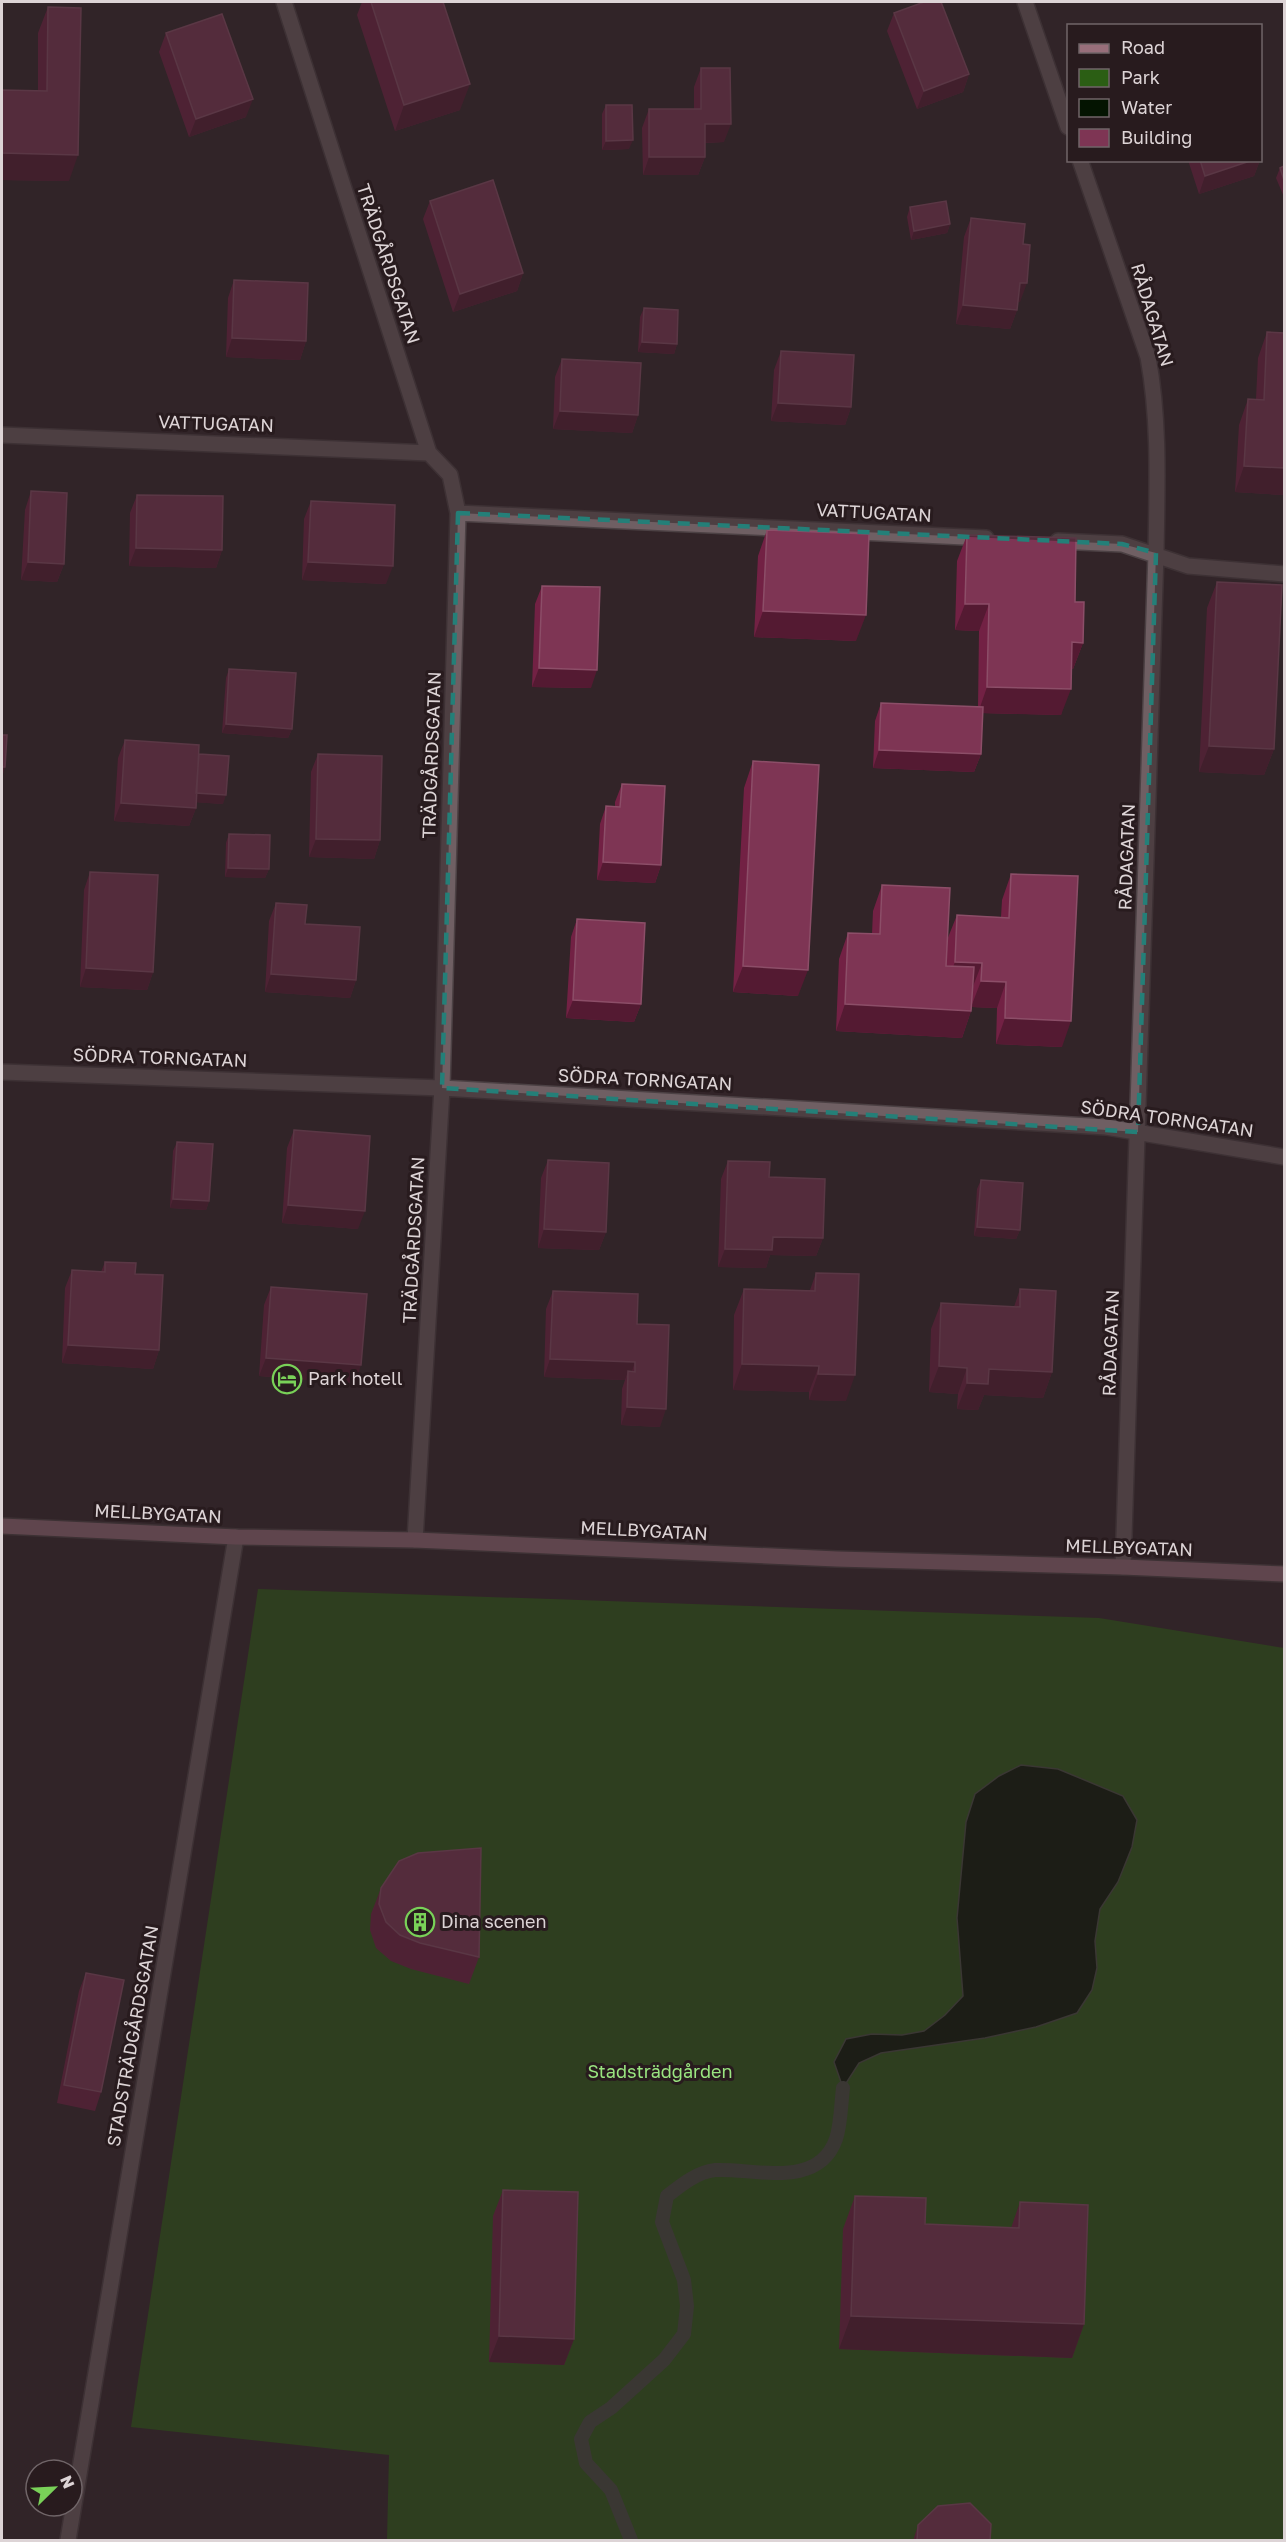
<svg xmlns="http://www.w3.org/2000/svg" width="1286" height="2542" viewBox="0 0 1286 2542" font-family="'Golos Text',sans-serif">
	<rect width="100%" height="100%" fill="#322428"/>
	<path fill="#2b5e14" d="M258 1589 1099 1618 1284 1648V2540H387L389 2455 131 2427Z"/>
	<path fill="#041401" stroke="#454e41" stroke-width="1.5" d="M1021 1765 1058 1769 1123 1796 1137 1820 1132 1847 1118 1882 1100 1909 1095 1941 1097 1968 1092 1990 1077 2013 1036 2027 985 2038 881 2053 859 2063 843 2088 834 2062 846 2039 872 2034 902 2035 924 2031 945 2015 963 1996 957 1918 966 1822 975 1794 999 1776Z"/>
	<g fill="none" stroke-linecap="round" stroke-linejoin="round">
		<path stroke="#454e41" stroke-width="14" d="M631 2540 611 2490 586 2463 581 2439 590 2422 611 2408 664 2360 684 2334 687 2306 684 2280 662 2222 667 2196C681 2185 697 2172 715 2170 754 2168 818 2190 836 2139 841 2124 841 2104 843 2088"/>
		<g stroke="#4c4144" stroke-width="18">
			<path id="service" d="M68 2540 236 1537"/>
		</g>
		<g stroke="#4c4144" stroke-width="18">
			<path id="minor" d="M284 2 429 453 450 475 458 513 442 1088 415 1540
				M1025 2 1068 127
				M1080 160 1148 357C1160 422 1157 487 1156 553L1123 1567
				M2 435 429 453
				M458 513 986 538
				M1058 541 1122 544 1188 566 1284 574
				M2 1072 442 1088 1106 1127 1284 1157"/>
		</g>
		<g stroke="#4c4144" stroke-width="18">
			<path id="secondary" d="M2 1526 236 1537 415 1540 837 1559 1123 1567 1284 1574"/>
		</g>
		<use href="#service" stroke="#6f5f63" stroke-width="15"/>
		<use href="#minor" stroke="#6f5f63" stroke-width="15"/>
		<use href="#secondary" stroke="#986e7a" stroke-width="15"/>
	</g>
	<path fill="#722144" d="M362 2H443L460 110 395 131 357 15Z
		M48 7 69 181 2 180V90L38 91V33Z
		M894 13 969 74 963 92 917 109 887 31Z
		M166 33 246 117 189 137 159 52Z
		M701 68 724 142 705 143V157L698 175H643L642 128 649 109H694V87Z
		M606 105 629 149 602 150V114Z
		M1188 160H1260L1254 176 1199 194Z
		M1284 166V197L1276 178 1280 168Z
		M430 201 523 273 517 291 453 312 423 219Z
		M910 207 950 224 947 233 911 240 907 217Z
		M971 218 1023 244 1020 302 1018 301 1017 310 1010 329 956 324 964 237Z
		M234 280 306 341 300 360 226 357 228 298Z
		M644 308 677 344 674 354 638 352 640 317Z
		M1267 332 1284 333V495L1235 492 1239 425 1248 399H1256L1258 358Z
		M781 351 851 407 845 425 771 421 774 370Z
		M562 359 638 415 632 433 553 429 555 377Z
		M31 491 64 564 57 582 21 580 25 510Z
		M137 495 222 550 216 568 129 566 130 513Z
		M311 501 386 584 302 580 304 519Z
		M767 530 856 641 754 637 758 556Z
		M967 535 1075 602 1083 643 1073 669H1071L1061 715 983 713 981 754 974 772 873 768 875 721 881 703 978 707 979 631 955 630 957 561Z
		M1217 582 1274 749 1264 775 1199 772 1207 608Z
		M542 586 591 688 532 687 535 604Z
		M229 669 292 729 288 738 222 733 226 678Z
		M125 740 199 754 223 804 196 802V808L189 826 114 821 118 758Z
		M318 754 380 840 374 859 309 857 311 772Z
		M753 761 798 996 733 992 744 788Z
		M622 784 661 865 655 883 597 880 600 824 606 806 615 807V802Z
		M229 834 269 869 265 878 225 877 226 843Z
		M90 872 153 972 147 990 80 987 84 890Z
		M1011 874 1062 1047 996 1044 997 1008 972 1007 971 1011 962 1038 836 1031 839 959 848 933 872 934 873 911 882 885 947 940 957 915 1001 917 1002 900Z
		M276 903 305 924 356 980 350 998 265 992 269 921Z
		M577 919 641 1004 634 1022 566 1018 571 937Z
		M294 1130 358 1229 282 1223 287 1148Z
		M177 1142 209 1201 206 1210 170 1208 173 1151Z
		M548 1160 606 1232 599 1250 538 1248 541 1178Z
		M728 1161 769 1177 823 1238 816 1256 770 1255 766 1268 718 1267 721 1179Z
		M981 1180 1020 1230 1016 1239 974 1236 977 1189Z
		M105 1262 159 1350 153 1369 62 1363 65 1288 72 1270 101 1272Z
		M816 1273 846 1401 809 1400V1392L733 1390 734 1315 744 1289 810 1290Z
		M271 1287 355 1383 259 1376 264 1305Z
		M1020 1289 1052 1372 1043 1398 984 1395 978 1410 957 1409 958 1394 929 1392 931 1329 941 1303 1014 1307Z
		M553 1291 637 1324 660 1427 621 1425 622 1389 625 1380 544 1377 546 1309Z
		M381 1888 479 1957 469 1984 411 1969 391 1961 376 1948 370 1930 371 1914Z
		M86 1973 101 2092 95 2111 57 2103 79 1991Z
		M503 2190 574 2339 564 2365 489 2362 493 2216Z
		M855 2196 925 2224 1011 2228 1020 2202 1084 2324 1072 2358 839 2349 843 2229Z
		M918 2525 990 2541H913Z"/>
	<path fill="#541a32" d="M969 74 963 92 917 109 924 91Z
		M470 84 460 110 395 131 404 105Z
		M253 99 246 117 189 137 196 119Z
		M705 124H731L724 142 698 143Z
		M633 140 629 149 602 150 606 141Z
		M2 153 78 155 69 181 2 180Z
		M649 157H705L698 175H643Z
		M1253 160H1260L1254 176 1199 194 1205 176Z
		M950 224 947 233 911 240 914 231Z
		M523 273 517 291 453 312 460 294Z
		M1020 283H1027L1020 302 1013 301Z
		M963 305 1017 310 1010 329 956 324Z
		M232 338 306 341 300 360 226 357Z
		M642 342 677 344 674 354 638 352Z
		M778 403 851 407 845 425 771 421Z
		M560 411 638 415 632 433 553 429Z
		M1244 466 1284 468V495L1235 492Z
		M136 548 222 550 216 568 129 566Z
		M28 562 64 564 57 582 21 580Z
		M308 562 393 566 386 584 302 580Z
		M965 604H989L979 631 955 630Z
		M763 611 866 615 856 641 754 637Z
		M1072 642 1083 643 1073 669H1062Z
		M539 668 597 670 591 688 532 687Z
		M987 687 1071 689 1061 715 978 713Z
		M226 724 292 729 288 738 222 733Z
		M1209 746 1274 749 1264 775 1199 772Z
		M879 750 981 754 974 772 873 768Z
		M2 767H5L2 778Z
		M193 793 226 795 223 804 190 802Z
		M121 803 196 808 189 826 114 821Z
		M316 839 380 840 374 859 309 857Z
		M603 862 661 865 655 883 597 880Z
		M228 868 269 869 265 878 225 877Z
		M955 962 982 963 972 989 945 988Z
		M743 966 808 970 798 996 733 992Z
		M86 968 153 972 147 990 80 987Z
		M271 974 356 980 350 998 265 992Z
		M981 981 1006 982 997 1008 971 1007Z
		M573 1000 641 1004 634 1022 566 1018Z
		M845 1004 971 1011 962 1038 836 1031Z
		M1005 1018 1071 1021 1062 1047 996 1044Z
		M173 1199 209 1201 206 1210 170 1208Z
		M288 1205 365 1211 358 1229 282 1223Z
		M977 1227 1020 1230 1016 1239 974 1236Z
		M544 1229 606 1232 599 1250 538 1248Z
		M773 1237 823 1238 816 1256 770 1255 766 1268 718 1267 725 1249Z
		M68 1345 159 1350 153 1369 62 1363Z
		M266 1358 361 1365 355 1383 259 1376Z
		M550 1359 635 1362 629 1380 628 1371 625 1380 544 1377Z
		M742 1364 819 1366 809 1392 733 1390Z
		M939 1366 967 1368 958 1394 929 1392Z
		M989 1369 1052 1372 1043 1398 984 1395 978 1410 957 1409 967 1383Z
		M818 1374 855 1375 846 1401 809 1400Z
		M627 1407 666 1409 660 1427 621 1425Z
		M851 2316 1084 2324 1072 2358 839 2349Z
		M499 2336 574 2339 564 2365 489 2362Z"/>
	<path fill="#7e3554" stroke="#8c4e68" stroke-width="1.5" d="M371 2H443L470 84 404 105Z
		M924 2H941L969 74 924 91 894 13Z
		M48 7 81 8 78 155 2 153V90L47 91Z
		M222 14 253 99 196 119 166 33Z
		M701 68H730L731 124H705V157H649V109H701Z
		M606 105H632L633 140 606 141Z
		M1200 160H1253L1205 176Z
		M1284 166V180L1280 168Z
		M493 180 523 273 460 294 430 201Z
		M946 201 950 224 914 231 910 207Z
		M971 218 1025 224 1023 244 1030 245 1027 283H1020L1017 310 963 305Z
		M234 280 308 283 306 341 232 338Z
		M644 308 678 310 677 344 642 342Z
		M1267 332 1284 333V468L1244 466 1248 399 1264 400Z
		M781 351 854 355 851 407 778 403Z
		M562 359 641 363 638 415 560 411Z
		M31 491 67 493 64 564 28 562Z
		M137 495 223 496 222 550 136 548Z
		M311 501 395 505 393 566 308 562Z
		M767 530 869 534 866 615 763 611Z
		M967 535 1076 538 1075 602H1084L1083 643 1072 642 1071 689 987 687 989 604H965Z
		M1217 582 1282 585 1274 749 1209 746Z
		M542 586 600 587 597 670 539 668Z
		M229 669 296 673 292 729 226 724Z
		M881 703 983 707 981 754 879 750Z
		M2 735H7L5 767H2Z
		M125 740 199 745 196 808 121 803Z
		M199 754 229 756 226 795 196 793Z
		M318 754 382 756 380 840 316 839Z
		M753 761 819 765 808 970 743 966Z
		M622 784 665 786 661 865 603 862 606 806 620 807Z
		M229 834 270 835 269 869 228 868Z
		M90 872 158 875 153 972 86 968Z
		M1011 874 1078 876 1071 1021 1005 1018 1006 982 981 981 982 963 955 962 957 915 1009 918Z
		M882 885 950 888 946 966 974 967 971 1011 845 1004 848 933 880 934Z
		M276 903 307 905 305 924 360 927 356 980 271 974Z
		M577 919 645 923 641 1004 573 1000Z
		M294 1130 370 1136 365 1211 288 1205Z
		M177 1142 213 1144 209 1201 173 1199Z
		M548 1160 609 1163 606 1232 544 1229Z
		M728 1161 770 1162 769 1177 825 1179 823 1238 773 1237 772 1250 725 1249Z
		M981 1180 1023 1183 1020 1230 977 1227Z
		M105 1262 136 1263 135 1274 163 1275 159 1350 68 1345 72 1270 105 1272Z
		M816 1273 859 1274 855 1375 818 1374 819 1366 742 1364 744 1289 815 1291Z
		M271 1287 367 1294 361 1365 266 1358Z
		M1020 1289 1056 1291 1052 1372 989 1369 988 1384 967 1383V1368L939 1366 941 1303 1020 1307Z
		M553 1291 638 1294 637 1324 669 1325 666 1409 627 1407 628 1371 635 1372V1362L550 1359Z
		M481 1848 479 1957 420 1943 400 1935 386 1922 379 1904 381 1888 399 1861 418 1853Z
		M86 1973 124 1980 101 2092 64 2085Z
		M503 2190 578 2192 574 2339 499 2336Z
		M855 2196 926 2198 925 2224 1019 2228 1020 2202 1088 2205 1084 2324 851 2316Z
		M970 2503 991 2524 990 2541H917L918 2525 938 2506Z"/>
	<path d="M0 0H1286V2542H0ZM458 513 1122 544 1156 553 1138 1132 442 1088Z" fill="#322428" fill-opacity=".55" fill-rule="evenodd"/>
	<path fill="none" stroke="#247f78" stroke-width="4.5" stroke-dasharray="12 8" stroke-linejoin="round" d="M458 513 1122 544 1156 553 1138 1132 442 1088Z"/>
	<defs>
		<g id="hotel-ring" transform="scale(1.5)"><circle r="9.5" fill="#281b1e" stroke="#79d158" stroke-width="1.5"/><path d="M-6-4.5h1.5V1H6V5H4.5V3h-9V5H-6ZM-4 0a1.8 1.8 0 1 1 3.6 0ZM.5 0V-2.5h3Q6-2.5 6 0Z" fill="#79d158"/></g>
		<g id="building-ring" transform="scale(1.5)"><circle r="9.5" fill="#281b1e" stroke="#79d158" stroke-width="1.5"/><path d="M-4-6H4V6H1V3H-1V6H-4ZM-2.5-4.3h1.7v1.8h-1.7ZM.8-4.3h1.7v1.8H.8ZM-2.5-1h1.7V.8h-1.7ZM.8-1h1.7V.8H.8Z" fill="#79d158"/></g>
	</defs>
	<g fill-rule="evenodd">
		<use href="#hotel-ring" x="287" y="1379"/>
		<use href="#building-ring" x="420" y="1922"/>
	</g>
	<g text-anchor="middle" stroke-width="6" stroke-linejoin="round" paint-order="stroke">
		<g font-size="18" fill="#ddd4d6" stroke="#281b1e">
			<text transform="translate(388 264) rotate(72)" y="6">TRÄDGÅRDSGATAN</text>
			<text transform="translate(1152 315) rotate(73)" y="6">RÅDAGATAN</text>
			<text transform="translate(216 424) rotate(2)" y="6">VATTUGATAN</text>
			<text transform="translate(874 513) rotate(3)" y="6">VATTUGATAN</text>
			<text transform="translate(432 755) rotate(-88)" y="6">TRÄDGÅRDSGATAN</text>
			<text transform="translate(1127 857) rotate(-88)" y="6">RÅDAGATAN</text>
			<text transform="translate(160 1058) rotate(2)" y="6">SÖDRA TORNGATAN</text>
			<text transform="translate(645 1080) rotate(3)" y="6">SÖDRA TORNGATAN</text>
			<text transform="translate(1167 1119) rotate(8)" y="6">SÖDRA TORNGATAN</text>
			<text transform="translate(414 1240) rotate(-87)" y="6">TRÄDGÅRDSGATAN</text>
			<text transform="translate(1111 1343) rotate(-88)" y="6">RÅDAGATAN</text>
			<text transform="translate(158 1514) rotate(3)" y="6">MELLBYGATAN</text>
			<text transform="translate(644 1531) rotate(3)" y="6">MELLBYGATAN</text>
			<text transform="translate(1129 1548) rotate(2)" y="6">MELLBYGATAN</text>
			<text transform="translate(133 2036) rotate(-80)" y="6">STADSTRÄDGÅRDSGATAN</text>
		</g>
		<g font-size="18" fill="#ddd4d6" stroke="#281b1e" text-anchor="start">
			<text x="308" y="1385">Park hotell</text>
			<text x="441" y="1928">Dina scenen</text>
		</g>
		<g font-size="18" fill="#9ae580" stroke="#281b1e">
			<text x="660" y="2078">Stadsträdgården</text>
		</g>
	</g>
	<rect width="1286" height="2542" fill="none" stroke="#ddd4d6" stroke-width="6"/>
	<rect x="1067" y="24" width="195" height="138" fill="#281b1e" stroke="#706568" stroke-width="1.5"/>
	<rect x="1079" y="44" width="30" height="9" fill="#986e7a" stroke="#706568" stroke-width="1.5"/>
	<text x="1121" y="54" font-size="18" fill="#ddd4d6">Road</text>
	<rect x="1079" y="69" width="30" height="18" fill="#2b5e14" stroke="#706568" stroke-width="1.5"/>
	<text x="1121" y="84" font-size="18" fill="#ddd4d6">Park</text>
	<rect x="1079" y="99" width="30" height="18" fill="#041401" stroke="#706568" stroke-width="1.5"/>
	<text x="1121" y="114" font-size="18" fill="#ddd4d6">Water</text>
	<rect x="1079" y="129" width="30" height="18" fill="#7e3554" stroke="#706568" stroke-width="1.5"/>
	<text x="1121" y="144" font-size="18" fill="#ddd4d6">Building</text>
	<g transform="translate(54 2488) rotate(66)"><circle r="28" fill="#281b1e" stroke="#706568" stroke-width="1.5"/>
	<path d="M0-4.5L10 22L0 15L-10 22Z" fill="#79d158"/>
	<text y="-9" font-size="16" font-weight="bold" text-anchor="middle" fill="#ddd4d6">N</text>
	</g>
</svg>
